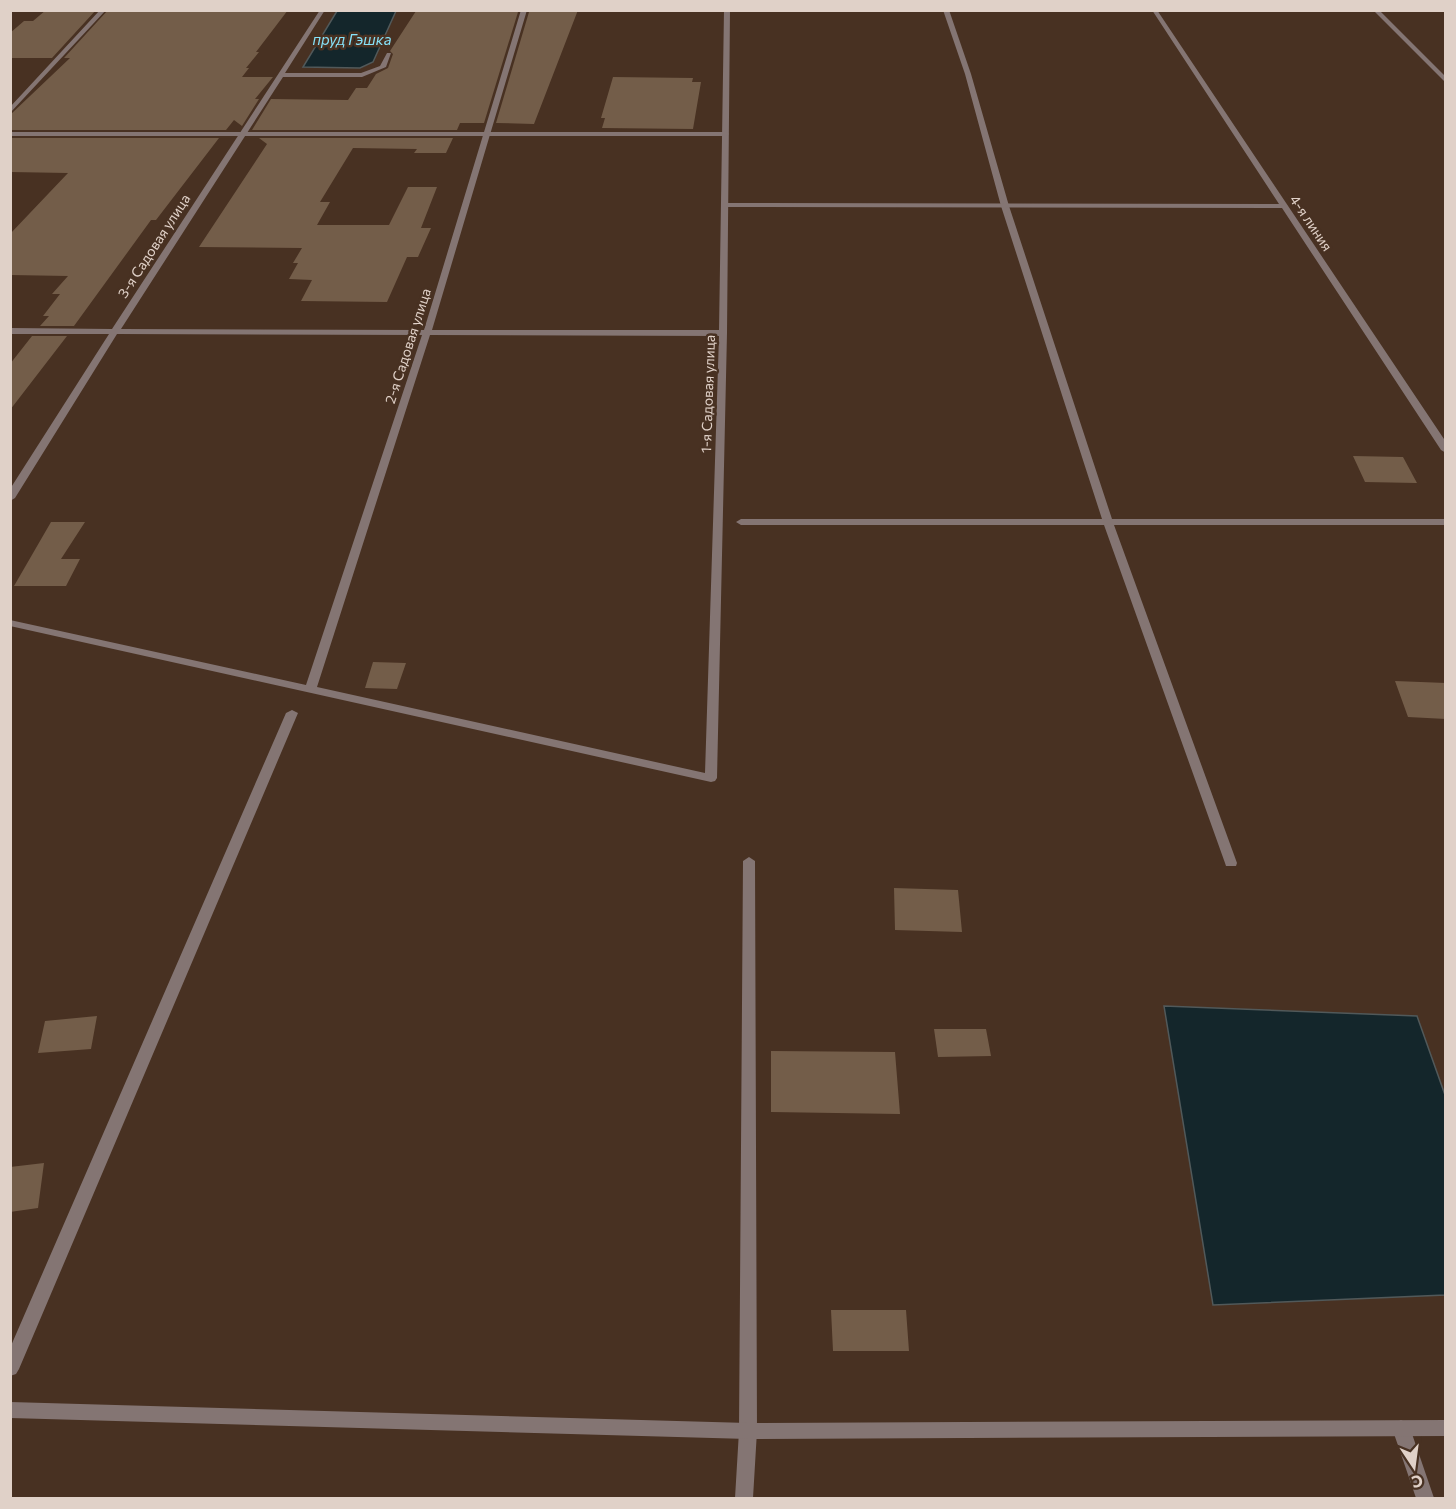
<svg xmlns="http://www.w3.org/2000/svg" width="1456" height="1509" viewBox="0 0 1456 1509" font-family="Commissioner,sans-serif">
	<rect width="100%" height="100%" fill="#483122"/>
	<path fill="#14262b" stroke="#51595a" stroke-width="1.5" d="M337 11H396L373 62 360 68 303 67Z
		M1164 1006 1417 1016 1445 1095V1295L1213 1305Z"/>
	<path fill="#735d49" d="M46 10H96L52 58H10V33L24 21H33Z
		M108 10 194 11 288 10 256 52H259L246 68H249L242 77H273L255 99H259L242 126 234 120 226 130H10V115L70 58H64Z
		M546 10H578L534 124 496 123 529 12Z
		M416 11 518 12 484 123H460L457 130H252L271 99 348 100 356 88H367L376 74 388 68 393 54 390 51Z
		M613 77 693 78 692 82H701L693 129 602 128 605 118H601Z
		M10 138H219L156 220H151L74 326H40L49 316H43L60 294H52L68 276 10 275V234L68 173 10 172Z
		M259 138H453L446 153H414L417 149 353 148 320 202H330L317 225H389L408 187H437L421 228H431L418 257H407L387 302 301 301 312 280 289 279 298 263H293L302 248 199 247 267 144Z
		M32 336H67L10 410V364Z
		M1353 456 1403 457 1417 483 1365 482Z
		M51 522H85L61 559H80L66 586H14Z
		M373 662 406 663 397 689 365 688Z
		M1395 681 1446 683V719L1408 717Z
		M894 888 958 890 962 932 895 930Z
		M97 1016 91 1049 38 1053 45 1021Z
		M934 1029H986L991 1056 938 1057Z
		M771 1051 895 1052 900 1114 771 1112Z
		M44 1163 38 1208 10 1212V1167Z
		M831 1310H906L909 1351H833Z"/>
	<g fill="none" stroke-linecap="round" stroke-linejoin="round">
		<path fill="#847573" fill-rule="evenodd" d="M320 10H325L285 73H361L380 66 387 53H391L386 67 362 77H283L121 329 424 330 521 10H527L432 330H719L724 10H730L727 333 717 778 715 781 711 782 10 626V620L306 685 422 335 117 334 15 498 10 501V489L109 334H10V328L112 329ZM430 335 719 336 705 773 317 687Z
			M943 10H949L971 74 1009 206 1112 519H1446V525H1114L1237 863 1236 866H1226L1225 863 1104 525H741L736 522 741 519H1102L1001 206 965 74Z
			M292 710 298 713 19 1369 16 1374 10 1376V1348L286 713Z
			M749 857 755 861 757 1431 753 1498H735L739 1431 743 861Z
			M1401 1420 1407 1423 1410 1428 1434 1498H1416L1392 1428 1395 1423Z"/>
		<path fill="#847573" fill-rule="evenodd" d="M100 10H106L10 113V107Z
			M1152 10H1157L1446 442V453L1441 450 1282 208 725 207 721 205 725 203 1279 204Z
			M1373 10H1379L1446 77V83Z
			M10 132H726L729 134 726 136H10Z
			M10 1402 748 1423 1446 1420V1436L748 1439 10 1418Z"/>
	</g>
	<g text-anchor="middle" stroke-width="5" stroke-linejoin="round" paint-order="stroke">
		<g font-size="14" fill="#e0d1c8" stroke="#483122">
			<text transform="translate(1311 223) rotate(56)" y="5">4-я линия</text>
			<text transform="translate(154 246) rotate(-57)" y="5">3-я Садовая улица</text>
			<text transform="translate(408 346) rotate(-72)" y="5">2-я Садовая улица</text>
			<text transform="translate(708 394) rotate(-88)" y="5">1-я Садовая улица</text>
		</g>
		<g font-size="15" font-style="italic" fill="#86e2f9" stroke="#483122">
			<text x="352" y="45">пруд Гэшка</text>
		</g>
	</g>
	<rect width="1456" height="1509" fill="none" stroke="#e0d1c8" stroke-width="24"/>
	<g transform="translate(1414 1467) rotate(167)" stroke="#483122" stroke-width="4.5" paint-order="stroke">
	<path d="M0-4.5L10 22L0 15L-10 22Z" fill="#e0d1c8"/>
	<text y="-9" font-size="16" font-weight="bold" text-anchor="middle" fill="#e0d1c8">С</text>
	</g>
</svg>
